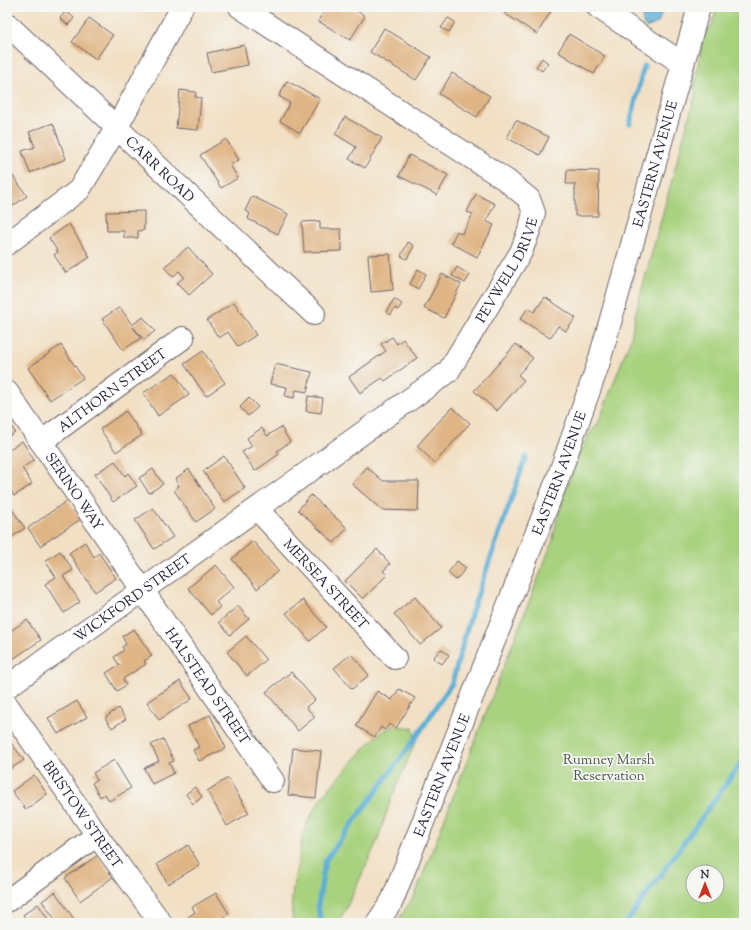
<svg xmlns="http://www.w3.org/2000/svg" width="751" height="930" viewBox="0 0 751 930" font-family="'Sorts Mill Goudy',serif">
	<rect width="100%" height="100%" fill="#f6f6f2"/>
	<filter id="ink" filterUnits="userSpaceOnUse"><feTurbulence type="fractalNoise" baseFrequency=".025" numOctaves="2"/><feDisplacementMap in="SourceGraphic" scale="8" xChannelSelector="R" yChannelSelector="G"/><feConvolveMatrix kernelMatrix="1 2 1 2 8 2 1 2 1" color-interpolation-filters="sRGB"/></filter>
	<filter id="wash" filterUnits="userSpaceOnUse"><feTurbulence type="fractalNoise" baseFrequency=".012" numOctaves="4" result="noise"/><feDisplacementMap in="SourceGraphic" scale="16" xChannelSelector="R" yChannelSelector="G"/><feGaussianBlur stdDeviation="0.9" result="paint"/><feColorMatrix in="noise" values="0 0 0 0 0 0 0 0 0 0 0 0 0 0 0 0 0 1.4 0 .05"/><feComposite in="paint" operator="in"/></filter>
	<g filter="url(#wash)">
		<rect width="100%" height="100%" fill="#f2e0c5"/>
		<path fill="#a8d27e" stroke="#657a5c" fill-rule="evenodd" d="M717 7H744V923H396L415 895 553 540C554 522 582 433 597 426L631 338 636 311 696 92 694 89 702 42 707 29 712 26ZM693 872H717V896H693Z
			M396 726 413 728 416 741 391 799 378 839 346 909 337 923H293C290 902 293 883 298 863 300 855 300 846 302 838 311 805 334 783 356 758 368 746 378 730 396 726Z"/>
		<path fill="#5aafd6" stroke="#3e6888" d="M641 7H664L658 23 646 28 643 24Z"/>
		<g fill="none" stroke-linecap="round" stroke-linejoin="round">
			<path stroke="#5aafd6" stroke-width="5" d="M630 124 644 66
				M321 923 318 906 325 861 417 736 452 683 472 611 526 457
				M626 923 744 759"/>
		</g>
		<g id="blocks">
			<path fill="#e0b585" d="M327 7H350L365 16 350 40 318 21Z
				M507 7H545L551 11 537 34 504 13Z
				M66 11 74 18 68 25 60 18Z
				M89 18 113 35 96 59 72 42Z
				M448 18 455 22 449 32 441 28Z
				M384 28 431 57 416 80 370 52Z
				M569 34 605 56 594 74 558 52Z
				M244 45 248 65 211 72 207 53Z
				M542 58 548 63 542 71 536 67Z
				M7 73 11 77 7 82Z
				M452 73 490 96 477 117 439 94Z
				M287 81 320 99 300 133 280 121 290 103 279 96Z
				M180 90 196 92 195 97 201 98 198 130 176 128Z
				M345 117 382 138 365 168 349 159 356 147 335 134Z
				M516 120 549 137 540 155 507 138Z
				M53 123 66 159 30 173 22 151 35 147 29 132Z
				M226 139 239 160 230 165 238 178 221 188 200 155Z
				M409 155 448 175 437 195 399 176Z
				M567 170 599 171 598 216H575V184H566Z
				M13 176 27 196 7 210V180Z
				M476 194 495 204 486 221 494 225 477 257 451 243 457 231 462 234 473 214 467 212Z
				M252 196 288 214 278 234 248 219 250 213 245 211Z
				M144 211V230L138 231V238H124V231H107L106 212Z
				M320 221V229H341L342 251 304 252 302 222Z
				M69 224 90 257 66 273 54 255 58 252 49 238Z
				M408 242 414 246 407 259 401 256Z
				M188 247 212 274 189 295 177 283 184 277 179 271 173 277 164 267Z
				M390 254 393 290 371 292 368 255Z
				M457 267 470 275 465 283 452 276Z
				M418 269 426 274 418 289 410 284Z
				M442 274 461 284 444 318 424 308Z
				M545 297 576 318 566 331 558 326 550 338 520 319 528 308 534 312Z
				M394 299 402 304 398 310 395 308 391 315 386 312Z
				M234 302 256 335 238 347 228 332 219 338 207 320Z
				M120 307 132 325 143 317 155 331 144 340 133 327 141 338 123 350 102 319Z
				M392 337 397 344 403 339 417 358 385 381 382 378 360 393 349 377 386 351 381 344Z
				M516 344 533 358 518 375 524 380 497 411 474 391Z
				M61 345 83 378 50 400 28 368Z
				M203 351 225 383 206 396 184 364Z
				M275 364 312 372 307 392 296 390 294 398 285 396 287 387 270 384Z
				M174 373 189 395 158 416 143 393Z
				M308 396 323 398 321 413 306 411Z
				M249 398 258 407 248 416 240 407Z
				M452 407 470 423 435 463 417 446Z
				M126 411 142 435 116 452 100 429Z
				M7 420 15 432 7 438Z
				M281 427 290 442 277 451 279 454 255 471 242 452 252 446 247 438 262 428 267 436Z
				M22 441 34 460 22 468 32 484 14 496 7 485V451Z
				M224 456 245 488 224 502 203 471Z
				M115 461 125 476 128 473 137 486 113 502 95 474Z
				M367 467 383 481H419L418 511 382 510 352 484Z
				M153 469 163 484 149 493 139 478Z
				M189 469 215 509 196 522 174 490 179 486 175 479Z
				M311 495 347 528 334 543 298 510Z
				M68 500 81 519 40 546 28 528Z
				M8 504 25 528 7 540V505Z
				M153 508 173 537 154 549 135 520Z
				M253 541 278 571 257 589 232 559Z
				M85 542 94 557 99 553 116 578 95 592 69 553Z
				M377 549 390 564 383 571 387 575 363 599 345 581Z
				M60 551 73 570 63 576 80 602 64 613 45 584 56 577 45 561Z
				M457 561 466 568 456 580 448 573Z
				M216 565 234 587 216 602 220 607 211 615 188 588Z
				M415 597 441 628 420 645 394 614Z
				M303 600 326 627 310 641 286 613Z
				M238 606 249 619 230 635 219 622Z
				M27 620 41 640 7 663V633Z
				M134 629 152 656 144 661 146 664 123 679 126 685 117 691 106 673 119 665 114 657 124 650 122 647 126 644 122 636Z
				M246 636 266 660 247 676 227 652Z
				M441 649 449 655 442 664 433 658Z
				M351 654 369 675 352 689 334 668Z
				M291 672 315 700 306 707 315 717 298 731 266 692Z
				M180 681 192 699 159 720 147 702Z
				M399 689 415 698 396 728 389 724 385 730 381 727 375 737 356 726 377 691 392 700Z
				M77 701 87 717 58 734 48 718Z
				M118 708 126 719 112 728 105 718Z
				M210 715 226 748 199 761 193 750 199 747 188 726Z
				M163 739 174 761 169 763 174 773 152 784 144 768 159 761 151 745Z
				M12 744 24 760 7 771V748Z
				M293 748 321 751 316 798 288 795Z
				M114 760 131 788 109 801 105 794 100 797 92 783 97 780 93 773Z
				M34 775 47 794 26 810 12 791Z
				M228 778 249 813 227 826 207 791Z
				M195 787 202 797 193 804 186 794Z
				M188 845 200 865 168 884 157 864Z
				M98 855 113 877 80 901 65 878Z
				M55 892 74 919 68 923H58L42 901Z
				M216 893 229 914 213 923H191L188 917 195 912 192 907Z
				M38 904 50 922 24 923 27 921 23 915Z"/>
		</g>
	</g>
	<g filter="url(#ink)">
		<use href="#blocks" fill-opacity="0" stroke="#6b646b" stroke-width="1"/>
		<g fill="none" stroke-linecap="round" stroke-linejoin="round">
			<g stroke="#6b646b" stroke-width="24">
				<g id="minor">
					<path d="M598 7 683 64"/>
					<path id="s1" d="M7 24 314 314"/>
					<path d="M7 244 79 190 117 127 182 7"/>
					<path id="s2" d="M7 392 273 781"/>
					<path id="s3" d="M41 442 183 338"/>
					<path id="s4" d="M257 509 395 658"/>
					<path id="s5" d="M7 687 448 372 521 252 530 228 534 213 529 199 506 180 240 7"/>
					<path id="s6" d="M7 705 101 841 161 923"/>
					<path d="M7 901 97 835"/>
					<path id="s7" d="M377 923 392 901 558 478 598 365 699 7"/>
				</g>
			</g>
			<use href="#minor" stroke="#fff" stroke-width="22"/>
		</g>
	</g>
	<g text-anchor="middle" stroke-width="3.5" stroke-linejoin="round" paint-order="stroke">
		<g font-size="14" fill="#22223b" stroke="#f6f6f2">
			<text dy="5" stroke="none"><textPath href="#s7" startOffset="810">EASTERN AVENUE</textPath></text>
			<text dy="5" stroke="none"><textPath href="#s1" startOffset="211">CARR ROAD</textPath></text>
			<text dy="5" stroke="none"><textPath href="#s5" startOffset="660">PEVWELL DRIVE</textPath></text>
			<text dy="5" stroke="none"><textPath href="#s3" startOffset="88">ALTHORN STREET</textPath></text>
			<text dy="5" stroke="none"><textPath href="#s7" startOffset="486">EASTERN AVENUE</textPath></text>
			<text dy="5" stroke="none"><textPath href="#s2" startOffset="120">SERINO WAY</textPath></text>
			<text dy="5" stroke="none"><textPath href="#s4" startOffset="102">MERSEA STREET</textPath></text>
			<text dy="5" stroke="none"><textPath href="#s5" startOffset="154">WICKFORD STREET</textPath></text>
			<text dy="5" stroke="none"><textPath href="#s2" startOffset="356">HALSTEAD STREET</textPath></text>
			<text dy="5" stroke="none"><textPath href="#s7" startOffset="162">EASTERN AVENUE</textPath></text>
			<text dy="5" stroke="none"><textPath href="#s6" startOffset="133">BRISTOW STREET</textPath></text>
		</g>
		<g font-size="14" fill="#4a574f" stroke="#f6f6f2">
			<text x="609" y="764">Rumney Marsh<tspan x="609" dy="16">Reservation</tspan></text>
		</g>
	</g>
	<rect width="751" height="930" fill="none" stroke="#f6f6f2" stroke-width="24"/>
	<g transform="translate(705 884)"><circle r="19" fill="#f6f6f2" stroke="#a1a1a9"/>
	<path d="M0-3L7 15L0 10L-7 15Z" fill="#c8321e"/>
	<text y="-6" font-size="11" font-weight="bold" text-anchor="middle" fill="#22223b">N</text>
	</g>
</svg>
